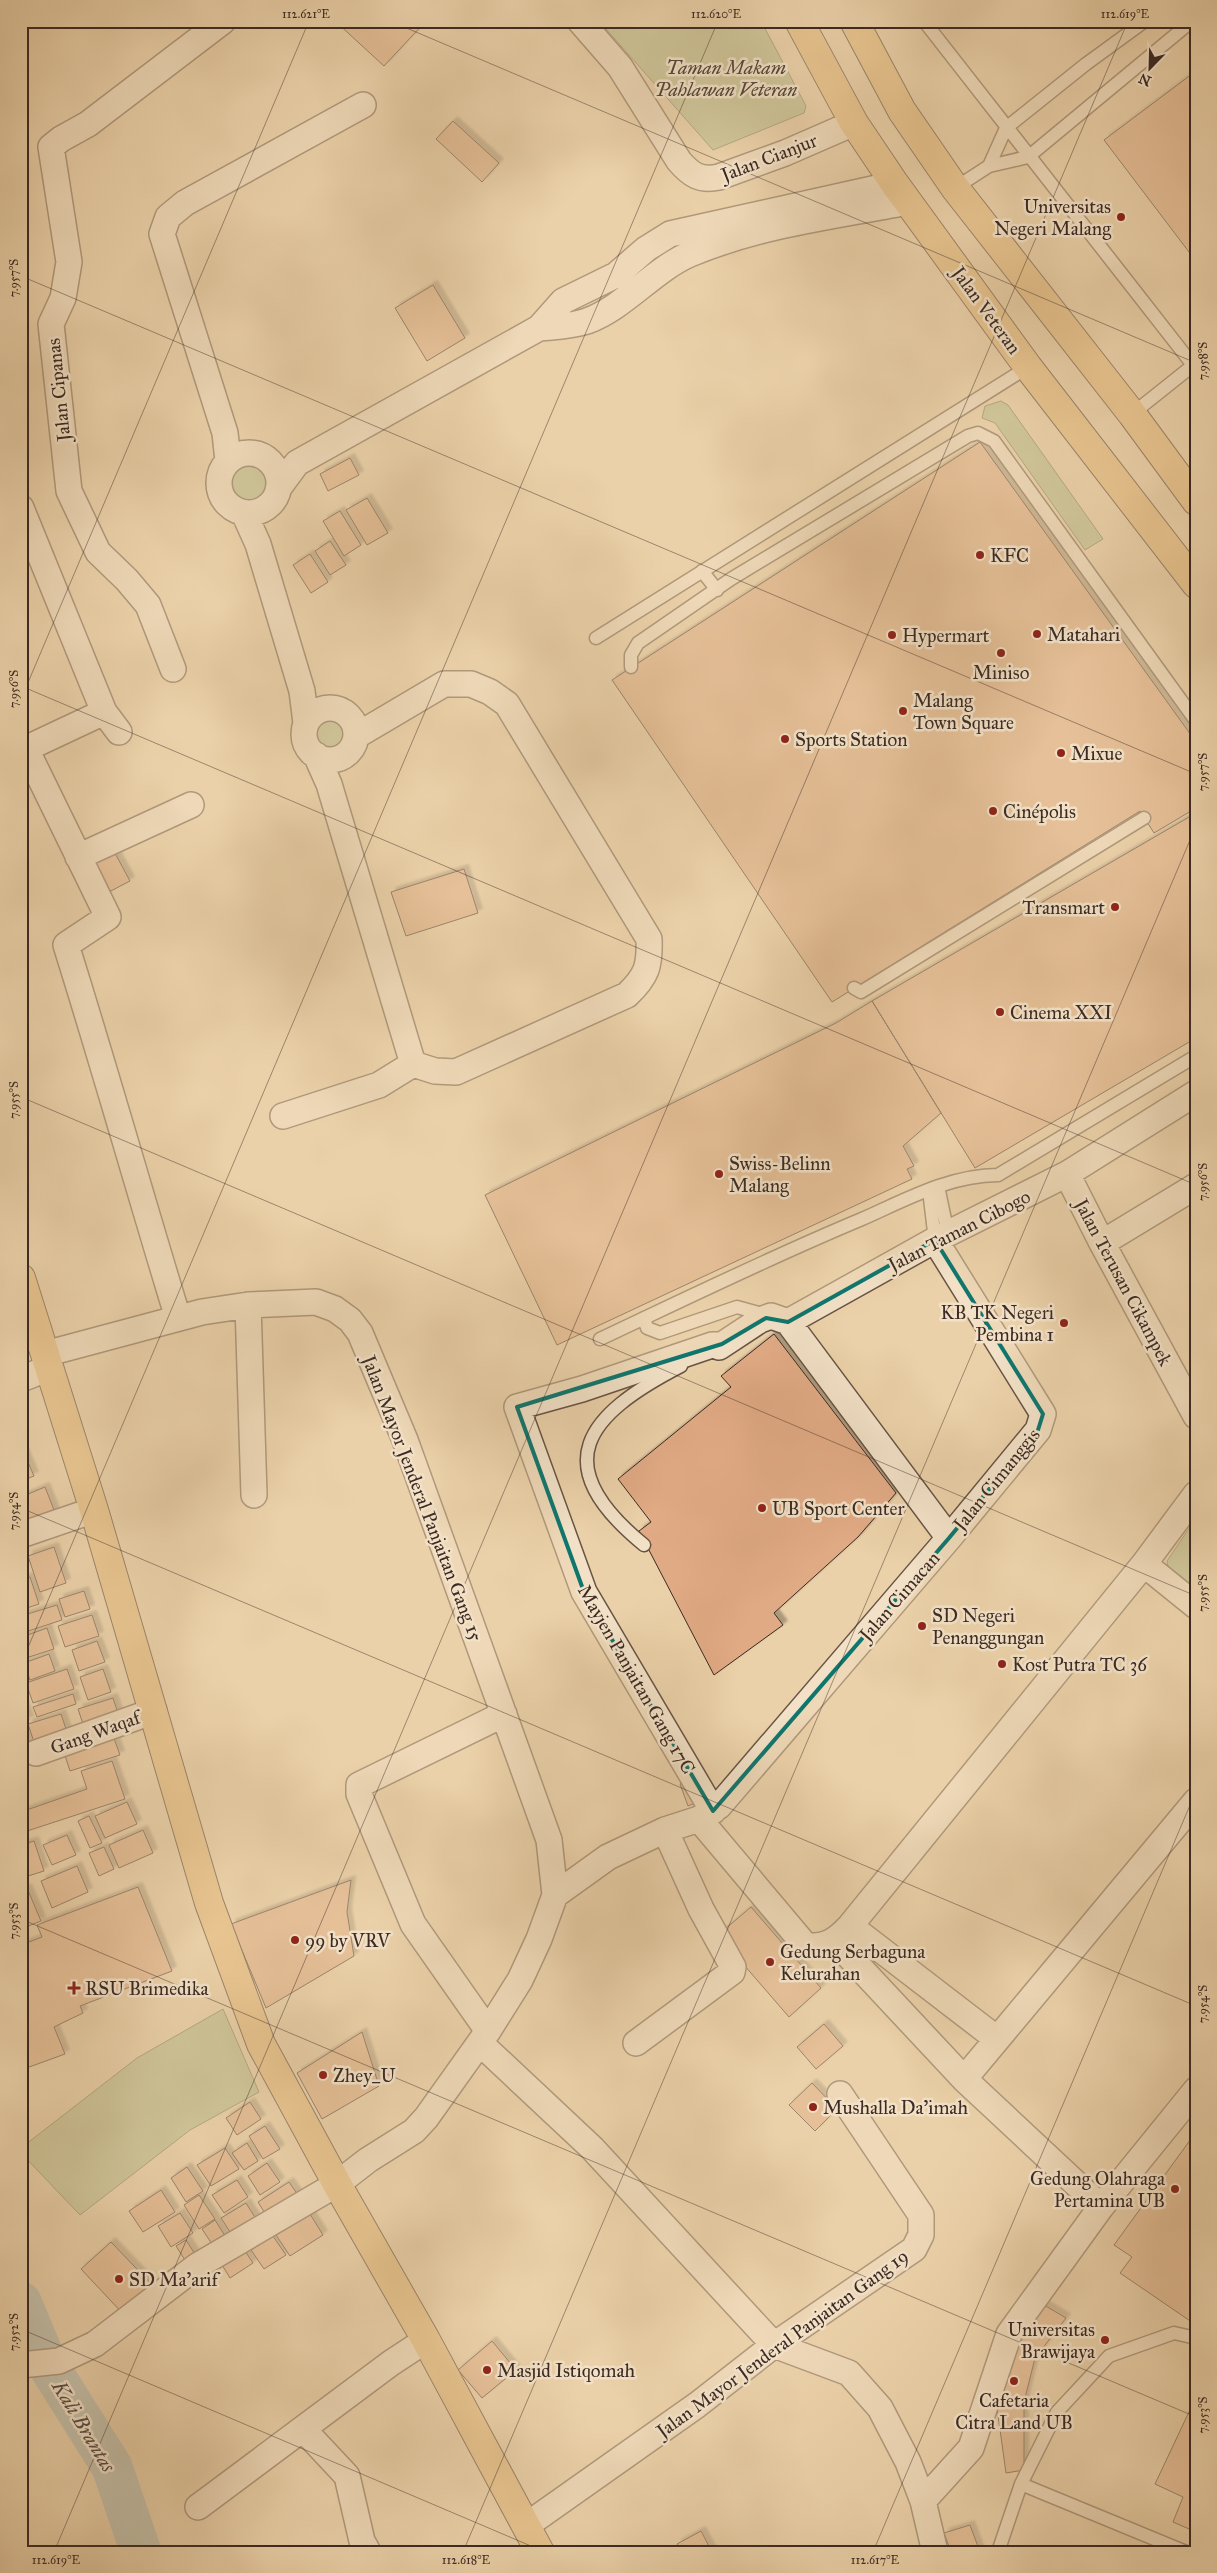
<svg xmlns="http://www.w3.org/2000/svg" width="1217" height="2573" viewBox="0 0 1217 2573" font-family="'IM FELL Great Primer',serif">
	<defs>
		<filter id="shadow"><feDropShadow dx="4.5" dy="-4.5" stdDeviation="1" flood-color="#0004"/></filter>
	</defs>
	<rect width="100%" height="100%" fill="#ebd1a9"/>
	<filter id="stains"><feTurbulence type="fractalNoise" baseFrequency=".004" numOctaves="4"/><feColorMatrix values="0 0 0 0 .2 0 0 0 0 .09 0 0 0 0 .02 0 0 0 .5 -.17"/></filter>
	<radialGradient id="worn" r=".72"><stop offset=".6" stop-color="#630" stop-opacity="0"/><stop offset="1" stop-color="#630" stop-opacity=".3"/></radialGradient>
	<path fill="#b1bd8d" stroke="#767458" d="M599 21H761L806 106 804 113 713 150Z
		M1001 401 1008 405 1103 539 1085 550 995 423 982 418 985 406Z
		M231 483a18 18 0 1 1 36 0a18 18 0 1 1-36 0Z
		M315 734a15 15 0 1 1 30 0a15 15 0 1 1-30 0Z
		M1196 1518V1591L1168 1567 1167 1561Z
		M223 2009 259 2092 190 2130 80 2215 21 2153V2148L137 2058Z"/>
	<g fill="none" stroke-linecap="round" stroke-linejoin="round">
		<path stroke="#9db4b4" stroke-width="41" d="M21 2302 46 2362 112 2467 141 2552"/>
	</g>
	<path fill="#e0aa84" stroke="#3c2a23" filter="url(#shadow)" d="M335 21H426L384 66Z
		M1196 71V253L1192 256 1104 140Z
		M453 121 499 163 482 182 436 139Z
		M433 285 465 338 427 361 395 308Z
		M980 442 1196 742V808L1154 833 1140 811 832 1002 612 680Z
		M350 458 359 475 328 491 320 474Z
		M367 498 388 533 367 545 346 510Z
		M340 511 361 545 344 556 323 521Z
		M330 541 346 565 330 575 315 551Z
		M310 554 328 582 311 593 293 565Z
		M1196 813V1038L975 1168 872 1001Z
		M110 844 130 881 103 895 83 858Z
		M464 869 478 913 406 936 391 892Z
		M872 1001 941 1113 903 1146 914 1166 907 1169 912 1179 557 1345 485 1195 836 1023Z
		M774 1334 896 1493 858 1537 774 1613 783 1625 714 1675 639 1531 651 1522 618 1479 731 1387 721 1376Z
		M24 1453 34 1476 21 1481V1454Z
		M45 1487 56 1515 21 1529V1497Z
		M54 1547 66 1583 40 1592 28 1556Z
		M30 1577 39 1604 21 1610V1579Z
		M84 1591 90 1609 65 1617 59 1599Z
		M57 1605 62 1620 22 1633 21 1616Z
		M92 1615 99 1636 65 1647 58 1626Z
		M47 1628 54 1649 29 1657 22 1637Z
		M97 1641 105 1662 79 1671 72 1650Z
		M49 1654 55 1671 30 1680 24 1663Z
		M67 1669 74 1689 33 1703 26 1683Z
		M103 1669 111 1692 88 1700 80 1677Z
		M21 1672 26 1688 21 1689Z
		M73 1694 76 1704 37 1717 33 1707Z
		M21 1697 29 1720 21 1723Z
		M113 1698 120 1719 85 1730 78 1709Z
		M61 1714 68 1735 35 1745 28 1724Z
		M23 1726 32 1751 21 1754V1727Z
		M111 1730 120 1755 70 1771 62 1746Z
		M112 1761 125 1799 21 1833V1812L87 1789 81 1771Z
		M692 1779 700 1801 688 1806 680 1784Z
		M127 1802 137 1824 105 1838 95 1816Z
		M89 1816 102 1843 90 1848 78 1821Z
		M143 1830 153 1853 119 1868 109 1845Z
		M67 1835 76 1855 52 1865 43 1845Z
		M34 1841 44 1871 28 1876 21 1857V1845Z
		M104 1847 114 1869 99 1876 89 1853Z
		M77 1866 88 1892 52 1908 41 1881Z
		M351 1880 347 1912 354 1956 266 2008 231 1924Z
		M138 1887 172 1971 80 2006 83 2013 54 2027 65 2054 21 2070V1945L42 1937 37 1925Z
		M27 1888 41 1921 21 1929V1891Z
		M751 1907 821 1988 789 2017 718 1935Z
		M824 2024 843 2046 816 2069 797 2047Z
		M362 2032 379 2086 322 2119 297 2073Z
		M812 2083 837 2109 815 2131 789 2105Z
		M250 2102 261 2119 237 2135 226 2118Z
		M265 2126 280 2149 263 2159 249 2136Z
		M1196 2132V2325L1120 2273 1132 2257 1114 2245Z
		M247 2143 258 2161 244 2170 232 2153Z
		M225 2148 239 2169 211 2186 197 2165Z
		M267 2163 280 2182 260 2195 248 2176Z
		M187 2167 203 2191 186 2202 171 2178Z
		M237 2180 248 2197 224 2213 212 2195Z
		M289 2182 298 2195 266 2215 258 2202Z
		M161 2190 175 2212 143 2232 129 2211Z
		M199 2195 215 2219 199 2229 184 2205Z
		M246 2203 256 2219 232 2235 221 2218Z
		M180 2213 193 2233 171 2247 158 2226Z
		M310 2214 323 2235 290 2256 276 2235Z
		M215 2220 229 2242 216 2250 202 2229Z
		M273 2236 286 2255 264 2269 251 2250Z
		M186 2240 200 2262 190 2268 176 2246Z
		M111 2242 156 2289 126 2317 81 2269Z
		M241 2245 253 2263 230 2278 219 2260Z
		M1039 2302 1066 2318 1035 2358 1024 2402V2470L1006 2473 997 2408 1026 2319Z
		M492 2341 516 2370 482 2398 458 2370Z
		M1196 2397V2532L1173 2522 1183 2497 1155 2484Z
		M970 2525 980 2552H951L944 2533Z
		M701 2531 712 2552H681L677 2544Z"/>
	<g fill="none" stroke-linecap="round" stroke-linejoin="round">
		<g stroke="#685444" stroke-width="15">
			<path id="lane" d="M924 21 1196 369
				M989 166 1006 128 1086 64 1145 21
				M955 188 989 166 1028 157 1192 21
				M1132 414 1196 363
				M702 571 717 590
				M596 638 1028 367
				M631 667V655L638 643 731 579 968 436 978 433 994 441 1196 721
				M854 988 861 992 1144 818
				M938 1186 948 1234
				M929 1190 935 1240
				M644 1318 647 1328 660 1333 737 1307 766 1315
				M600 1339C687 1298 773 1256 862 1219 905 1200 950 1175 998 1175L1196 1056
				M644 1545C545 1464 586 1415 681 1366
				M1021 2484 1186 2552
				M998 2552 1021 2484 1057 2412 1109 2356 1174 2333 1196 2338"/>
		</g>
		<g stroke="#685444" stroke-width="28">
			<path id="street" d="M580 21 620 67 679 161C691 175 700 181 719 177L785 153 854 123
				M539 328C554 327 572 326 587 321 625 307 653 270 690 254 759 225 834 216 908 202
				M219 483a30 30 0 1 1 60 0a30 30 0 1 1-60 0Z
				M228 461 225 433 162 234 168 217 185 203 363 105
				M280 486 297 463 539 328 563 301 616 275 646 249 670 234 895 184
				M21 508 104 712 119 732
				M244 513 258 544 302 691 306 723
				M173 669 148 605 127 580 98 552 69 491 51 324 63 298 69 262 51 147 61 139 88 124 223 21
				M304 734a26 26 0 1 1 52 0a26 26 0 1 1-52 0Z
				M26 749 108 917 66 945C105 1069 140 1194 178 1318
				M21 751 104 712
				M316 755 329 784 413 1064 435 1071 456 1072 627 995C647 976 650 966 649 939L507 704 490 692 471 684H444L356 736
				M78 857 191 805
				M283 1116 379 1085 413 1064
				M1067 1174 1102 1243 1196 1416
				M1102 1243 1196 1186
				M248 1305 254 1495
				M788 1322 949 1538
				M719 1347 760 1320 771 1316 788 1322 935 1240 1067 1174 1196 1093
				M21 1379 49 1368
				M21 1535 94 1510
				M1144 1564 1196 1606
				M36 1753 154 1711
				M713 1811 584 1592 517 1407 582 1389 712 1345H721
				M699 1819 805 1945C825 1949 837 1940 850 1926L1144 1564 1196 1494
				M555 1895 608 1857 665 1830 699 1819 719 1806 949 1538 1038 1430 1043 1414 935 1240
				M850 1926 997 2039
				M835 1941 964 2079 1101 2207
				M488 2031 413 1924 359 1794V1785L504 1714
				M480 2043 592 2148 774 2345 849 2373 880 2408 908 2462 923 2501 935 2552
				M636 2043 732 1972 733 1967 701 1909 665 1830
				M964 2079 1196 1801
				M21 2365 59 2361 95 2344 197 2266 337 2184 368 2160 414 2131 426 2118 488 2031 520 1980 539 1939 555 1895 549 1840 405 1440 360 1333 350 1320 335 1309 316 1302 248 1305 202 1312 45 1354
				M303 2429 347 2476 362 2541 368 2552
				M923 2501 971 2448 1009 2334 1101 2207 1196 2090
				M198 2507 391 2363 426 2340
				M527 2525 697 2405 774 2345 914 2249 921 2235V2215L840 2094"/>
		</g>
		<g stroke="#3c2a23" stroke-width="30">
			<path id="primary" d="M799 21 854 123 895 184 1028 367 1196 584
				M854 21 902 111 955 188 1132 414 1196 501
				M21 1278 94 1510 209 1903 261 2044 337 2184 426 2340 540 2552"/>
		</g>
		<use href="#lane" stroke="#f2e1c7" stroke-width="12"/>
		<use href="#street" stroke="#f2e1c7" stroke-width="25"/>
		<use href="#primary" stroke="#e6b874" stroke-width="28"/>
	</g>
	<path d="M0 0H1217V2573H0ZM935 1240 1043 1414 1038 1430 949 1538 713 1811 584 1592 517 1407 722 1344 766 1318 788 1322Z" fill="#ebd1a9" fill-opacity=".55" fill-rule="evenodd"/>
	<path fill="none" stroke="#0f766e" stroke-width="4" stroke-linejoin="round" d="M935 1240 1043 1414 1038 1430 949 1538 713 1811 584 1592 517 1407 722 1344 766 1318 788 1322Z"/>
	<path fill="none" stroke="#3c2a23" stroke-width="1" stroke-opacity="0.45" d="M390 21 1196 363M21 276 1196 774M21 686 1196 1185M21 699 309 21M21 1097 1196 1596M21 1508 1196 2006M21 1664 718 21M21 1919 1196 2417M21 2329 545 2552M54 2552 1128 21M463 2552 1196 826M873 2552 1196 1791"/>
	<g fill="#8f2418" stroke="#f2e1c7" stroke-width="2">
		<circle cx="1121" cy="217" r="5"/>
		<circle cx="980" cy="555" r="5"/>
		<circle cx="1037" cy="634" r="5"/>
		<circle cx="892" cy="635" r="5"/>
		<circle cx="1001" cy="653" r="5"/>
		<circle cx="903" cy="711" r="5"/>
		<circle cx="785" cy="739" r="5"/>
		<circle cx="1061" cy="753" r="5"/>
		<circle cx="993" cy="811" r="5"/>
		<circle cx="1115" cy="907" r="5"/>
		<circle cx="1000" cy="1012" r="5"/>
		<circle cx="719" cy="1174" r="5"/>
		<circle cx="1064" cy="1323" r="5"/>
		<circle cx="762" cy="1508" r="5"/>
		<circle cx="922" cy="1626" r="5"/>
		<circle cx="1002" cy="1664" r="5"/>
		<circle cx="295" cy="1940" r="5"/>
		<circle cx="770" cy="1962" r="5"/>
		<path d="M71.5 1980.5h5v5h5v5h-5v5h-5v-5h-5v-5h5z"/>
		<circle cx="323" cy="2075" r="5"/>
		<circle cx="813" cy="2107" r="5"/>
		<circle cx="1175" cy="2189" r="5"/>
		<circle cx="119" cy="2279" r="5"/>
		<circle cx="1105" cy="2340" r="5"/>
		<circle cx="487" cy="2370" r="5"/>
		<circle cx="1014" cy="2381" r="5"/>
	</g>
	<g text-anchor="middle" stroke-width="5" stroke-linejoin="round" paint-order="stroke">
		<g font-size="19" font-style="italic" fill="#534738" stroke="#f2e1c7">
			<text x="726" y="74">Taman Makam<tspan x="726" dy="22">Pahlawan Veteran</tspan></text>
		</g>
		<g font-size="19" fill="#3c2a23" stroke="#f2e1c7">
			<text transform="translate(769 157) rotate(-21)" y="7">Jalan Cianjur</text>
			<text transform="translate(987 310) rotate(54)" y="7">Jalan Veteran</text>
			<text transform="translate(58 390) rotate(-96)" y="7">Jalan Cipanas</text>
			<text transform="translate(959 1230) rotate(-27)" y="7">Jalan Taman Cibogo</text>
			<text transform="translate(1124 1282) rotate(62)" y="7">Jalan Terusan Cikampek</text>
			<text transform="translate(996 1479) rotate(-51)" y="7">Jalan Cimanggis</text>
			<text transform="translate(423 1498) rotate(69)" y="7">Jalan Mayor Jenderal Panjaitan Gang 15</text>
			<text transform="translate(899 1596) rotate(-49)" y="7">Jalan Cimacan</text>
			<text transform="translate(637 1679) rotate(60)" y="7">Mayjen Panjaitan Gang 17C</text>
			<text transform="translate(95 1732) rotate(-20)" y="7">Gang Waqaf</text>
			<text transform="translate(782 2343) rotate(-36)" y="7">Jalan Mayor Jenderal Panjaitan Gang 19</text>
		</g>
		<g font-size="19" fill="#3c2a23" stroke="#f2e1c7" text-anchor="start">
			<text x="1111" y="213" text-anchor="end">Universitas<tspan x="1111" dy="22">Negeri Malang</tspan></text>
			<text x="990" y="562">KFC</text>
			<text x="1047" y="641">Matahari</text>
			<text x="902" y="642">Hypermart</text>
			<text x="1001" y="679" text-anchor="middle">Miniso</text>
			<text x="913" y="707">Malang<tspan x="913" dy="22">Town Square</tspan></text>
			<text x="795" y="746">Sports Station</text>
			<text x="1071" y="760">Mixue</text>
			<text x="1003" y="818">Cinépolis</text>
			<text x="1105" y="914" text-anchor="end">Transmart</text>
			<text x="1010" y="1019">Cinema XXI</text>
			<text x="729" y="1170">Swiss-Belinn<tspan x="729" dy="22">Malang</tspan></text>
			<text x="1054" y="1319" text-anchor="end">KB TK Negeri<tspan x="1054" dy="22">Pembina 1</tspan></text>
			<text x="772" y="1515">UB Sport Center</text>
			<text x="932" y="1622">SD Negeri<tspan x="932" dy="22">Penanggungan</tspan></text>
			<text x="1012" y="1671">Kost Putra TC 36</text>
			<text x="305" y="1947">99 by VRV</text>
			<text x="780" y="1958">Gedung Serbaguna<tspan x="780" dy="22">Kelurahan</tspan></text>
			<text x="85" y="1995">RSU Brimedika</text>
			<text x="333" y="2082">Zhey_U</text>
			<text x="823" y="2114">Mushalla Da'imah</text>
			<text x="1165" y="2185" text-anchor="end">Gedung Olahraga<tspan x="1165" dy="22">Pertamina UB</tspan></text>
			<text x="129" y="2286">SD Ma'arif</text>
			<text x="1095" y="2336" text-anchor="end">Universitas<tspan x="1095" dy="22">Brawijaya</tspan></text>
			<text x="497" y="2377">Masjid Istiqomah</text>
			<text x="1014" y="2407" text-anchor="middle">Cafetaria<tspan x="1014" dy="22">Citra Land UB</tspan></text>
		</g>
		<g font-size="20" font-style="italic" fill="#544c47" stroke="#f2e1c7">
			<text transform="translate(84 2426) rotate(59)" y="7">Kali Brantas</text>
		</g>
	</g>
	<rect width="1217" height="2573" fill="none" stroke="#ebd1a9" stroke-width="55"/>
	<g transform="translate(1150 68) rotate(203)" stroke="#f2e1c7" stroke-width="4" paint-order="stroke">
	<path d="M0-4L9 19L0 12L-9 19Z" fill="#3c2a23"/>
	<text y="-8" font-size="14" font-weight="bold" text-anchor="middle" fill="#3c2a23">N</text>
	</g>
	<rect x="28" y="28" width="1162" height="2518" fill="none" stroke="#3c2a23" stroke-width="2"/>
	<g font-size="12" text-anchor="middle" fill="#3c2a23">
		<text x="306" y="18">112.621°E</text>
		<text x="716" y="18">112.620°E</text>
		<text x="1125" y="18">112.619°E</text>
		<text transform="translate(14 278) rotate(-90)" y="4">7.957°S</text>
		<text transform="translate(1203 361) rotate(-90)" y="4">7.958°S</text>
		<text transform="translate(14 689) rotate(-90)" y="4">7.956°S</text>
		<text transform="translate(1203 772) rotate(-90)" y="4">7.957°S</text>
		<text transform="translate(14 1100) rotate(-90)" y="4">7.955°S</text>
		<text transform="translate(1203 1182) rotate(-90)" y="4">7.956°S</text>
		<text transform="translate(14 1511) rotate(-90)" y="4">7.954°S</text>
		<text transform="translate(1203 1593) rotate(-90)" y="4">7.955°S</text>
		<text transform="translate(14 1921) rotate(-90)" y="4">7.953°S</text>
		<text transform="translate(1203 2004) rotate(-90)" y="4">7.954°S</text>
		<text transform="translate(14 2332) rotate(-90)" y="4">7.952°S</text>
		<text transform="translate(1203 2415) rotate(-90)" y="4">7.953°S</text>
		<text x="56" y="2564">112.619°E</text>
		<text x="466" y="2564">112.618°E</text>
		<text x="875" y="2564">112.617°E</text>
	</g>
	<rect width="100%" height="100%" filter="url(#stains)"/>
	<rect width="100%" height="100%" fill="url(#worn)"/>
</svg>
